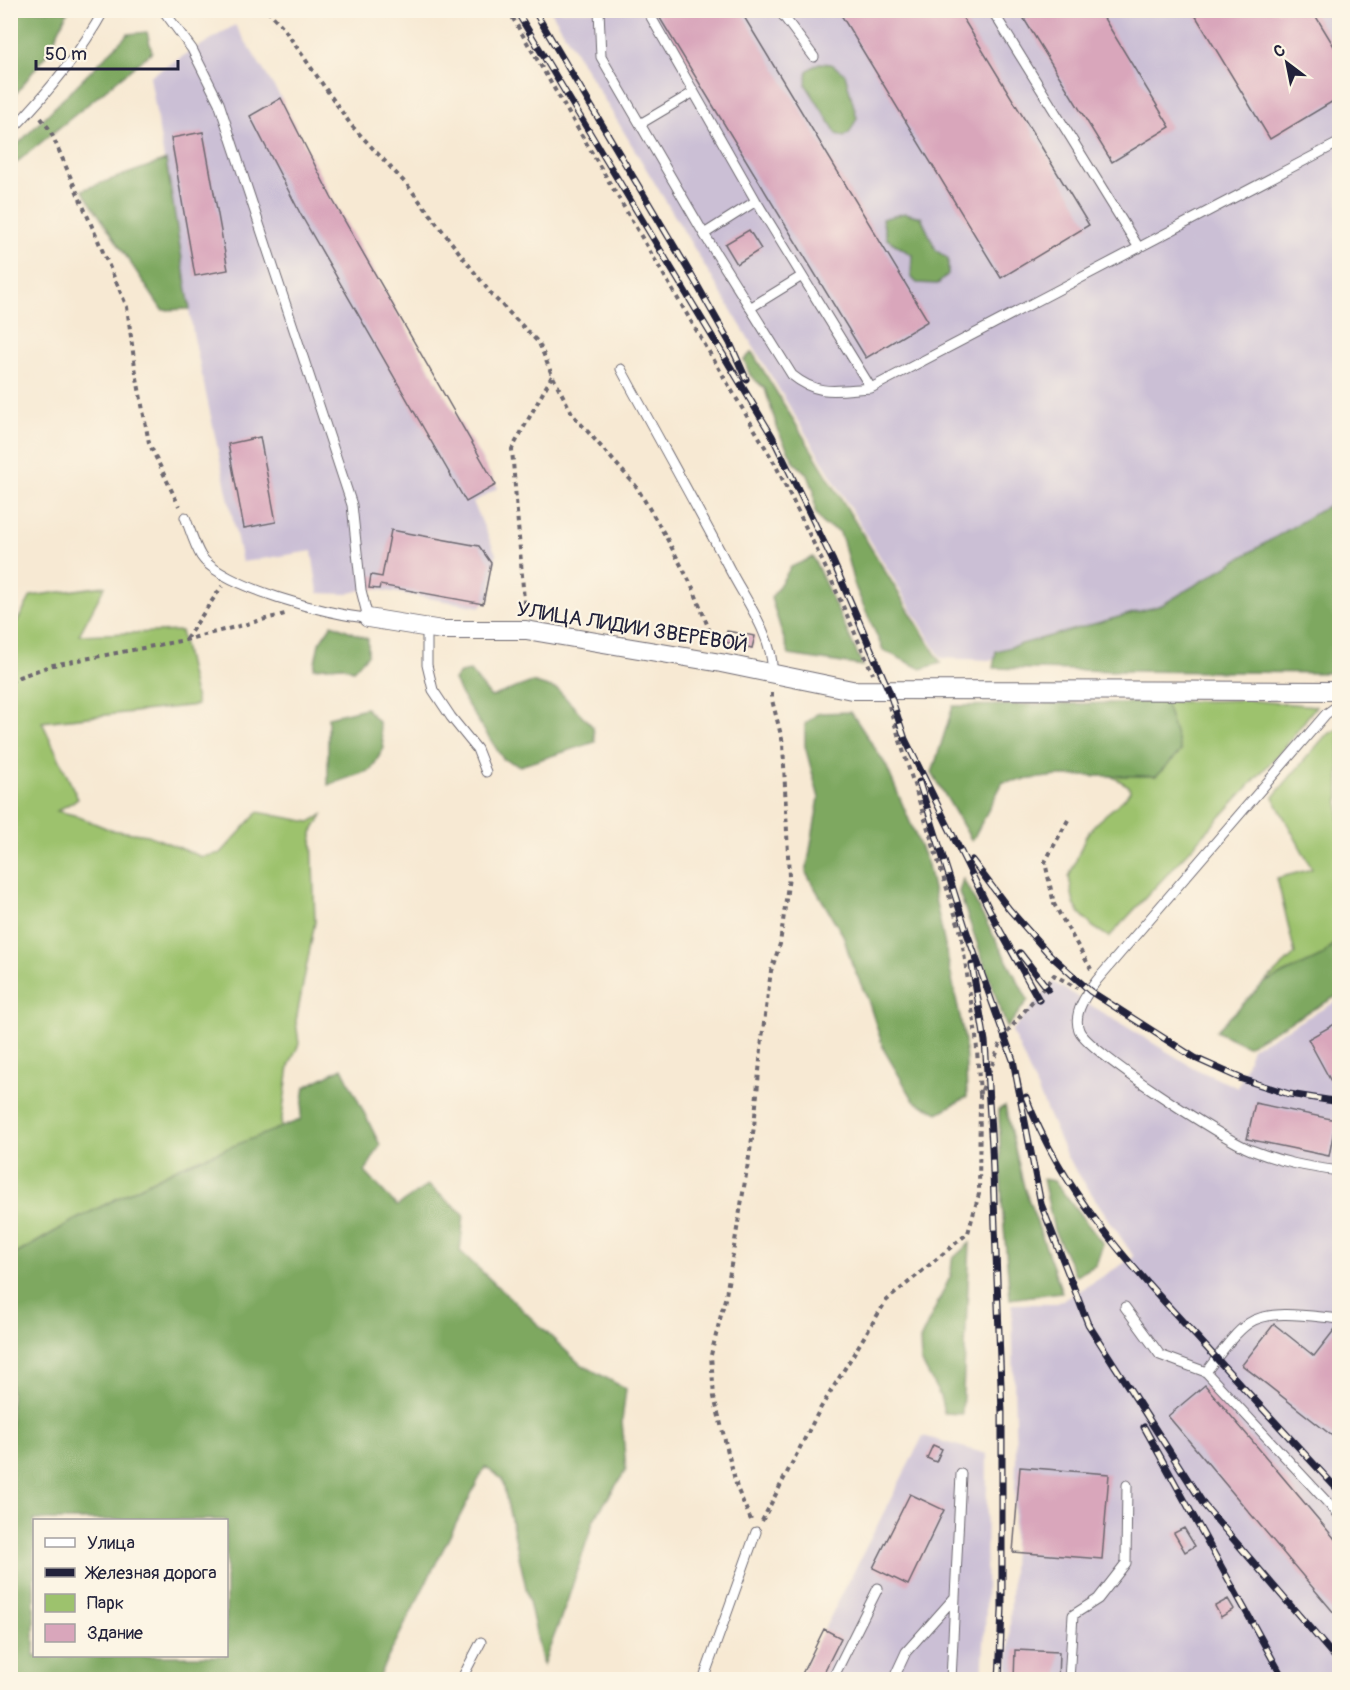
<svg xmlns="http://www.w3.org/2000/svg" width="1350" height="1690" viewBox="0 0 1350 1690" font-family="Pangolin,sans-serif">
	<rect width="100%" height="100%" fill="#fcf5e5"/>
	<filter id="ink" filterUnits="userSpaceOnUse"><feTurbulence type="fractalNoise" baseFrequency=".0167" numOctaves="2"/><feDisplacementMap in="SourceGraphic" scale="12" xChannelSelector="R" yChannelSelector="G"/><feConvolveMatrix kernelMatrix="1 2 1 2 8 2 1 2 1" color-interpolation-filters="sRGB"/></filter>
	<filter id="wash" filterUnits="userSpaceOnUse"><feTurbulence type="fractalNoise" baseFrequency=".008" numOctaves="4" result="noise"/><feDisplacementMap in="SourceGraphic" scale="24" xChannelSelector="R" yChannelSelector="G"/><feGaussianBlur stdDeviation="1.35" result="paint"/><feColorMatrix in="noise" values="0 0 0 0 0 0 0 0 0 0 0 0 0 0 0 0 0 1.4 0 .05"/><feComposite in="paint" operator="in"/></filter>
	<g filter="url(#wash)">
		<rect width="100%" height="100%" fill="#f7e9d3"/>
		<path fill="#cbbfd5" d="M551 11H1339V510L1161 613 990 660 941 658Z
			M235 25 281 98 331 197 498 488 473 502 496 554 490 598 480 607 369 588 346 594 318 593 312 551 242 562 193 333 150 76Z
			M1053 982 1194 1068 1238 1088 1252 1048 1339 1000V1679L1008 1680 1016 1461 1012 1304H1055L1076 1293 1134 1257 1067 1157 1012 1031Z
			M923 1436 987 1454 986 1611 982 1679 798 1680Z"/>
		<path fill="#9dc26d" stroke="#607254" stroke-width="1.5" d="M105 586 79 635 181 631 197 705 42 722 78 799 57 811 74 815 111 830 148 835 202 857 221 853 258 812 310 822 322 815 312 833 315 922 296 1021 299 1044 289 1066 281 1125 284 1127 179 1167 73 1221 11 1257 10 635 31 596Z
			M1245 700 1316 706 1285 747 1109 937 1093 927 1079 912 1074 904 1069 877 1086 836 1097 822 1125 798 1130 791 1129 786 1109 775 1156 776 1181 751 1165 702Z
			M1339 728V938L1322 956 1264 983 1295 954 1277 878 1312 869 1273 797 1325 736Z"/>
		<path fill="#7ea860" stroke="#50654e" stroke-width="1.5" fill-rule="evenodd" d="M11 10 68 11 49 51 11 100Z
			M147 32 152 52 11 167V151L128 34Z
			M819 63 831 64 845 74 857 118 850 132 844 137 837 134 806 85 807 71Z
			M166 160 190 309 162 310 82 190Z
			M905 213 921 217 936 250 948 259V274L938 284 917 283 911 277 912 255 887 239 882 219Z
			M752 352 941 663 921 669 883 650 854 584 843 541 839 531 824 525 815 512 814 491 808 475 795 463 779 433 765 389 750 375 744 360Z
			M1339 499V673L1121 671 993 668 996 651 1162 605Z
			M813 557 863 666 789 655 771 598 791 567Z
			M332 624 368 639V655L353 670 343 666 314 668 319 643Z
			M470 671 491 697 532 682 558 690 593 727 595 742 520 766 503 759 461 695 454 680 460 673Z
			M1165 702 1181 751 1156 776H1058L1003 782 972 841 932 773 953 706Z
			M366 708 379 723 384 748 371 770 328 785V717Z
			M851 712 886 765 928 865 965 1041 967 1097 938 1113 914 1101 884 1050 868 1000 852 964 843 935 806 873 819 798 805 746V724L818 713Z
			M963 879 1028 1000 1007 1028 959 892Z
			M1339 938V995L1247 1046 1216 1031 1264 983 1322 956Z
			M342 1068 380 1145 365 1172 397 1206 428 1185 464 1214 460 1251 579 1363 626 1389 622 1421 626 1470 594 1519 566 1605 543 1665 502 1479 485 1467 377 1679H11V1257L73 1221 179 1167 300 1120 305 1087ZM34 1520H226V1656H34Z
			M1005 1106 1024 1187 1062 1292 1010 1299 1002 1204 999 1109Z
			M1043 1179 1054 1181 1103 1244 1096 1265 1076 1276 1054 1230Z
			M970 1243 962 1414 944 1413 940 1396 921 1361 920 1340 951 1275 952 1259Z"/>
		<g id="blocks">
			<path fill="#d9a6bb" d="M655 10H740L928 321 866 358Z
				M838 10H958L1089 225 1001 278Z
				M1039 10H1099L1170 127 1112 162 1024 19Z
				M1192 10H1312L1340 56V97L1270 139Z
				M281 98 331 197 496 485 466 502 301 215 250 116Z
				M203 132 228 270 195 276 171 138Z
				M749 230 761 249 737 264 725 244Z
				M260 437 276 522 244 528 228 444Z
				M391 530 479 546 491 563 483 604 380 585 379 589 369 588 371 575 382 577Z
				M727 631 755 636 752 648 725 642Z
				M1340 1021V1081L1333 1085 1308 1039Z
				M1255 1103 1336 1120 1329 1156 1247 1139Z
				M1274 1324 1314 1356 1335 1329 1340 1332V1442L1242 1365Z
				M1205 1385 1340 1545V1620L1168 1416Z
				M933 1445 942 1449 936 1462 927 1458Z
				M1020 1467 1109 1474 1102 1559 1013 1552Z
				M910 1494 944 1510 908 1585 873 1568Z
				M1184 1528 1195 1546 1185 1552 1174 1533Z
				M1228 1599 1234 1609 1221 1617 1215 1606Z
				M824 1629 841 1638 820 1680H799Z
				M1015 1650 1059 1652 1058 1680H1014Z"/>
		</g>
	</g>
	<g filter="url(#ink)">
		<use href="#blocks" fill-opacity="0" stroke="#6d6870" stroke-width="1.5"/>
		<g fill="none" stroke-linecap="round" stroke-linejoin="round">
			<g stroke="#6d6870" stroke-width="11">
				<path id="service" d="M163 10 192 49 219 103 352 505 361 590 368 618C332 616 220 586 201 556 194 544 190 529 185 517
					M599 10 601 57 704 234 792 375C819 397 838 390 871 388
					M647 10 756 201 871 388 1340 142
					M779 10 814 57
					M992 10 1139 248
					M640 124 694 92
					M10 132C45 96 80 54 104 10
					M704 234 756 201
					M750 308 802 276
					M621 369C657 436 694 501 729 568 744 598 775 639 772 673
					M427 627V665L433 690 451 717 477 749 486 772
					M1340 704 1326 714 1097 980C1088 992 1072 1013 1079 1030 1087 1051 1225 1140 1251 1150 1282 1162 1306 1167 1340 1171
					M1125 1307 1160 1355 1206 1372 1340 1516
					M1206 1372C1219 1356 1232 1335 1249 1323 1271 1308 1314 1317 1340 1319
					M461 1680 481 1642
					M703 1680 756 1532
					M832 1680 878 1588
					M893 1680 906 1652 955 1597
					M951 1680 961 1474
					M1069 1680 1073 1615 1098 1599 1126 1563 1127 1485"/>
			</g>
			<g stroke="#6d6870" stroke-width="20">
				<path id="minor" d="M368 618 442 630H526L721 663 852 690 1340 691"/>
			</g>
			<path stroke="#6d6870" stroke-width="4" stroke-dasharray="4.5 4.5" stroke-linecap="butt" d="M267 10 282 26 351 125 408 186 492 295 539 343 552 375 573 415 636 486 665 535 693 588 715 645
				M508 10 775 464 830 577 873 674
				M41 118 50 130 127 307 135 367 149 443 179 506
				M525 613 512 449 552 376
				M186 639 222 586
				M10 682 19 677 53 665 185 640 285 614
				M889 706 961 933 976 1036 980 1094
				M1068 820 1045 862 1054 904 1091 969
				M751 1520 737 1488 714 1397 711 1355 726 1295 754 1127 762 1038 771 971 780 944 789 877 783 743 772 700V690
				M762 1521 820 1409 886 1301 968 1233 979 1194 980 1095 1000 1045 1009 1030 1054 975 1077 988"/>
			<use href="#service" stroke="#fff" stroke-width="9"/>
			<use href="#minor" stroke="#fff" stroke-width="18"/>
			<g stroke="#22223b" stroke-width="7">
				<path id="rail" d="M516 10 772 436 832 559 889 691 905 739 997 925 1039 1000
					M534 10 696 283 730 343 746 379
					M919 782 967 933 1013 1060 1041 1204 1088 1324 1204 1505 1340 1663
					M972 860 1009 909 1048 953 1090 991 1195 1058 1242 1079 1289 1094 1340 1102
					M1020 953 1048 989
					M972 965 985 1041 992 1147 1002 1412V1609L999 1680
					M1026 1097C1062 1192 1129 1264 1197 1337 1244 1389 1292 1440 1340 1492
					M1144 1427 1284 1680"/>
			</g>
			<use href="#rail" stroke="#fcf5e5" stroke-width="4.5" stroke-dasharray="14" stroke-linecap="butt"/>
		</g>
	</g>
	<g text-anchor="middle" stroke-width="4.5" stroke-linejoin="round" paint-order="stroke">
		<g font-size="21" fill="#22223b" stroke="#fcf5e5">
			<text transform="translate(632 627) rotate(9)" y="7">УЛИЦА ЛИДИИ ЗВЕРЕВОЙ</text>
		</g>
	</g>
	<rect width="1350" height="1690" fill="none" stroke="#fcf5e5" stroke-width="36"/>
	<rect x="33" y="1519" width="195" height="138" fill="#fcf5e5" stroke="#a5a1a1" stroke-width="1.5"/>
	<rect x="45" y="1538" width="30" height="9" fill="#ffffff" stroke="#a5a1a1" stroke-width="1.5"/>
	<text x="87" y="1549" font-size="18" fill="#22223b">Улица</text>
	<rect x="45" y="1568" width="30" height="9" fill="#22223b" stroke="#a5a1a1" stroke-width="1.5"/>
	<text x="87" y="1579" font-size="18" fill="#22223b">Железная дорога</text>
	<rect x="45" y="1594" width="30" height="18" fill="#9dc26d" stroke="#a5a1a1" stroke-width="1.5"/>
	<text x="87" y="1609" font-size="18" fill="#22223b">Парк</text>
	<rect x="45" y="1624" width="30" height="18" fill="#d9a6bb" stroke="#a5a1a1" stroke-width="1.5"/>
	<text x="87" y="1639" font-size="18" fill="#22223b">Здание</text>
	<g transform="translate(1287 63) rotate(328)" stroke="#fcf5e5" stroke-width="4.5" paint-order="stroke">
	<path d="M0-4.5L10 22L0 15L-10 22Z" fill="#22223b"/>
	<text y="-9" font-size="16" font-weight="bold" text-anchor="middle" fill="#22223b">С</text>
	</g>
	<path d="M36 60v9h142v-9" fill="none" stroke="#22223b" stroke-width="3"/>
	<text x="45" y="60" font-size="18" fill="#22223b" stroke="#fcf5e5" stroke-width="4.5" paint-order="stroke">50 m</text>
</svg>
